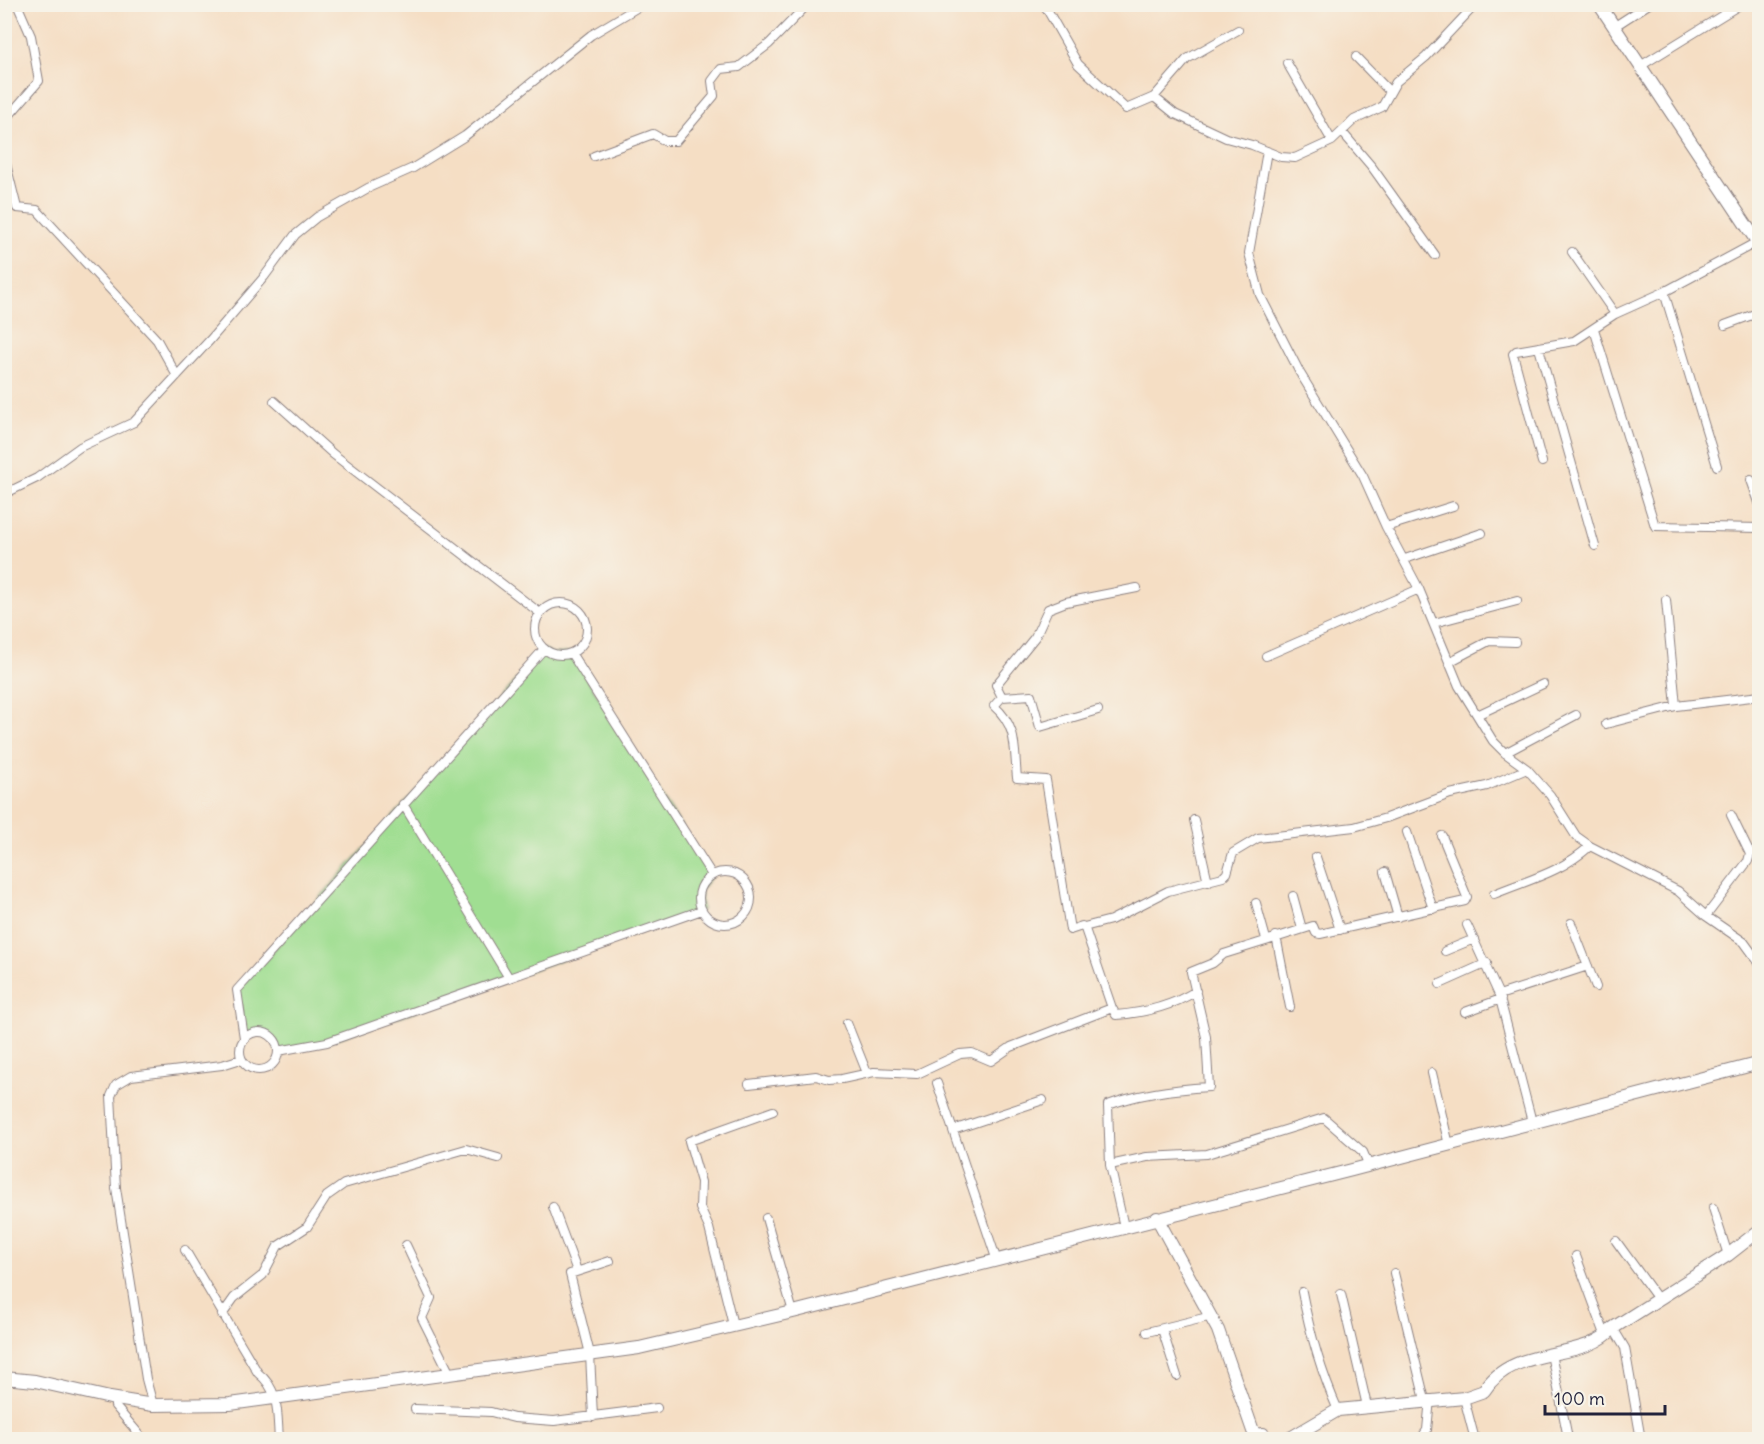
<svg xmlns="http://www.w3.org/2000/svg" width="1764" height="1444" viewBox="0 0 1764 1444" font-family="Delius,sans-serif">
	<rect width="100%" height="100%" fill="#f7f3e8"/>
	<filter id="ink" filterUnits="userSpaceOnUse"><feTurbulence type="fractalNoise" baseFrequency=".0167" numOctaves="2"/><feDisplacementMap in="SourceGraphic" scale="12" xChannelSelector="R" yChannelSelector="G"/><feConvolveMatrix kernelMatrix="1 2 1 2 8 2 1 2 1" color-interpolation-filters="sRGB"/></filter>
	<filter id="wash" filterUnits="userSpaceOnUse"><feTurbulence type="fractalNoise" baseFrequency=".008" numOctaves="4" result="noise"/><feDisplacementMap in="SourceGraphic" scale="24" xChannelSelector="R" yChannelSelector="G"/><feGaussianBlur stdDeviation="1.35" result="paint"/><feColorMatrix in="noise" values="0 0 0 0 0 0 0 0 0 0 0 0 0 0 0 0 0 1.4 0 .05"/><feComposite in="paint" operator="in"/></filter>
	<g filter="url(#wash)">
		<rect width="100%" height="100%" fill="#f5dec4"/>
		<path fill="#a0de92" stroke="#618066" stroke-width="1.5" d="M544 649 552 654 571 653 712 875 700 891 702 910 327 1042 278 1051C275 1032 259 1026 244 1038L237 990Z"/>
	</g>
	<g filter="url(#ink)">
		<g fill="none" stroke-linecap="round" stroke-linejoin="round">
			<g stroke="#8c8080" stroke-width="10">
				<path id="street" d="M1044 4 1078 64 1126 109 1154 97 1175 114 1226 138 1252 145 1281 157 1295 158 1332 141 1354 120 1382 107 1396 82 1426 57 1476 4
					M1615 26 1649 4
					M1356 57 1390 92
					M1287 63 1332 141
					M1642 65 1741 4
					M1154 97 1187 59 1238 30
					M4 132 7 118 39 81 31 36 17 4
					M1343 133 1372 167 1435 255
					M1267 151 1249 253 1260 295 1300 373 1363 476 1386 527 1419 589 1459 686 1493 741 1505 753 1527 769 1550 795 1576 836 1590 846 1678 891 1706 916 1744 942 1760 964
					M4 156 17 208 37 210 157 340 177 376
					M594 156 653 134 665 141H676L714 96 712 81 721 69 739 67 769 44 808 4
					M1572 252 1615 314
					M1664 292 1717 466
					M1725 325 1760 312
					M1594 329 1655 526 1760 528
					M1539 348 1595 546
					M274 401 333 454 540 613
					M1542 462 1513 354 1516 351 1574 341 1615 314 1664 292 1757 242
					M1751 480 1760 505
					M4 494 37 478 80 447 134 422 210 340 264 277 295 235 317 217 368 188 413 168 465 136 591 35 643 4
					M1386 527 1453 506
					M1405 559 1482 533
					M1666 600 1676 706
					M535 629a26 26 0 1 1 52 0a26 26 0 1 1-52 0Z
					M1434 623 1517 601
					M571 653 712 875
					M1266 656 1419 589
					M1449 662 1489 641 1515 642
					M1002 697 1031 695 1040 727 1098 710
					M1477 715 1543 684
					M1606 724 1676 706 1760 696
					M1505 753 1576 715
					M403 804 509 978
					M1731 815 1750 854
					M1194 820 1208 882
					M1407 832 1433 909
					M1316 857 1340 930
					M1385 872 1398 917
					M699 898a26 26 0 1 1 52 0a26 26 0 1 1-52 0Z
					M1494 894C1530 879 1560 873 1590 846
					M1293 896 1302 929
					M1256 903 1266 939
					M1706 916 1748 861 1750 854 1760 849
					M1571 923 1596 987
					M1467 925 1499 995 1532 1122
					M1084 927 1111 920 1168 891 1223 877 1227 873 1233 853 1258 838 1354 827 1386 818 1450 794 1487 786 1527 769
					M1276 936 1290 1007
					M1445 951 1474 939
					M1440 984 1487 963
					M1499 995 1588 966
					M1112 1008 1085 929 1082 926 1070 930 1046 780 1017 778C1014 749 1018 727 994 706L1002 697 996 685 1035 637 1048 609 1066 602 1137 588
					M1465 1012 1501 999
					M847 1023 867 1073
					M240 1051a19 19 0 1 1 38 0a19 19 0 1 1-38 0Z
					M244 1038 237 990 544 649
					M278 1051 327 1042 702 910
					M1432 1073 1449 1145
					M937 1083 996 1258
					M749 1084 816 1076 829 1080 842 1079 874 1072 917 1074 960 1054 972 1053 991 1061 1011 1047 1112 1008 1116 1015C1144 1013 1172 1006 1196 991
					M953 1130 1043 1100
					M1110 1165 1147 1157 1207 1154 1324 1118 1363 1152 1369 1166
					M553 1207 577 1271
					M1713 1208 1728 1255
					M766 1218 793 1312
					M1124 1227 1110 1165 1108 1105C1141 1093 1174 1089 1209 1087L1206 1037 1191 972 1213 963 1224 954 1313 926 1316 933 1320 934 1465 901 1467 897 1442 836
					M1616 1241 1658 1299
					M406 1245 431 1298 422 1318 449 1372
					M185 1250 258 1373C280 1390 277 1414 279 1440
					M1576 1256 1606 1337
					M1394 1273 1425 1400
					M1302 1292C1310 1334 1321 1372 1338 1410
					M1341 1294 1367 1406
					M222 1315 234 1298 263 1275 278 1246 307 1227 327 1196 344 1184 466 1149 498 1158
					M733 1325 709 1228 700 1208 701 1182 689 1141 773 1111
					M1613 1328 1625 1348 1641 1440
					M1162 1329 1177 1376
					M1147 1332 1212 1316
					M1551 1354 1568 1438
					M1464 1398 1475 1440
					M115 1399V1406L144 1440
					M153 1405 146 1379 116 1188 111 1096 116 1085 131 1076 222 1065 241 1059
					M415 1409 491 1412 514 1418 554 1421 657 1408
					M593 1417 590 1354 570 1274 610 1261
					M1420 1440 1427 1430 1430 1399"/>
			</g>
			<g stroke="#8c8080" stroke-width="14">
				<path id="secondary" d="M1599 4 1760 246
					M1157 1218 1218 1330 1253 1431 1256 1435 1263 1434 1266 1440
					M4 1378 35 1381 110 1398 153 1405 230 1404 639 1348 793 1312 1352 1170 1760 1063
					M1287 1440 1338 1410 1464 1398 1484 1391C1513 1343 1585 1363 1613 1328L1728 1255 1760 1230"/>
			</g>
			<use href="#street" stroke="#fff" stroke-width="8"/>
			<use href="#secondary" stroke="#fff" stroke-width="12"/>
		</g>
	</g>
	<rect width="1764" height="1444" fill="none" stroke="#f7f3e8" stroke-width="24"/>
	<path d="M1545 1405v9h120v-9" fill="none" stroke="#22223b" stroke-width="3"/>
	<text x="1554" y="1405" font-size="18" fill="#22223b" stroke="#f7f3e8" stroke-width="4.5" paint-order="stroke">100 m</text>
</svg>
